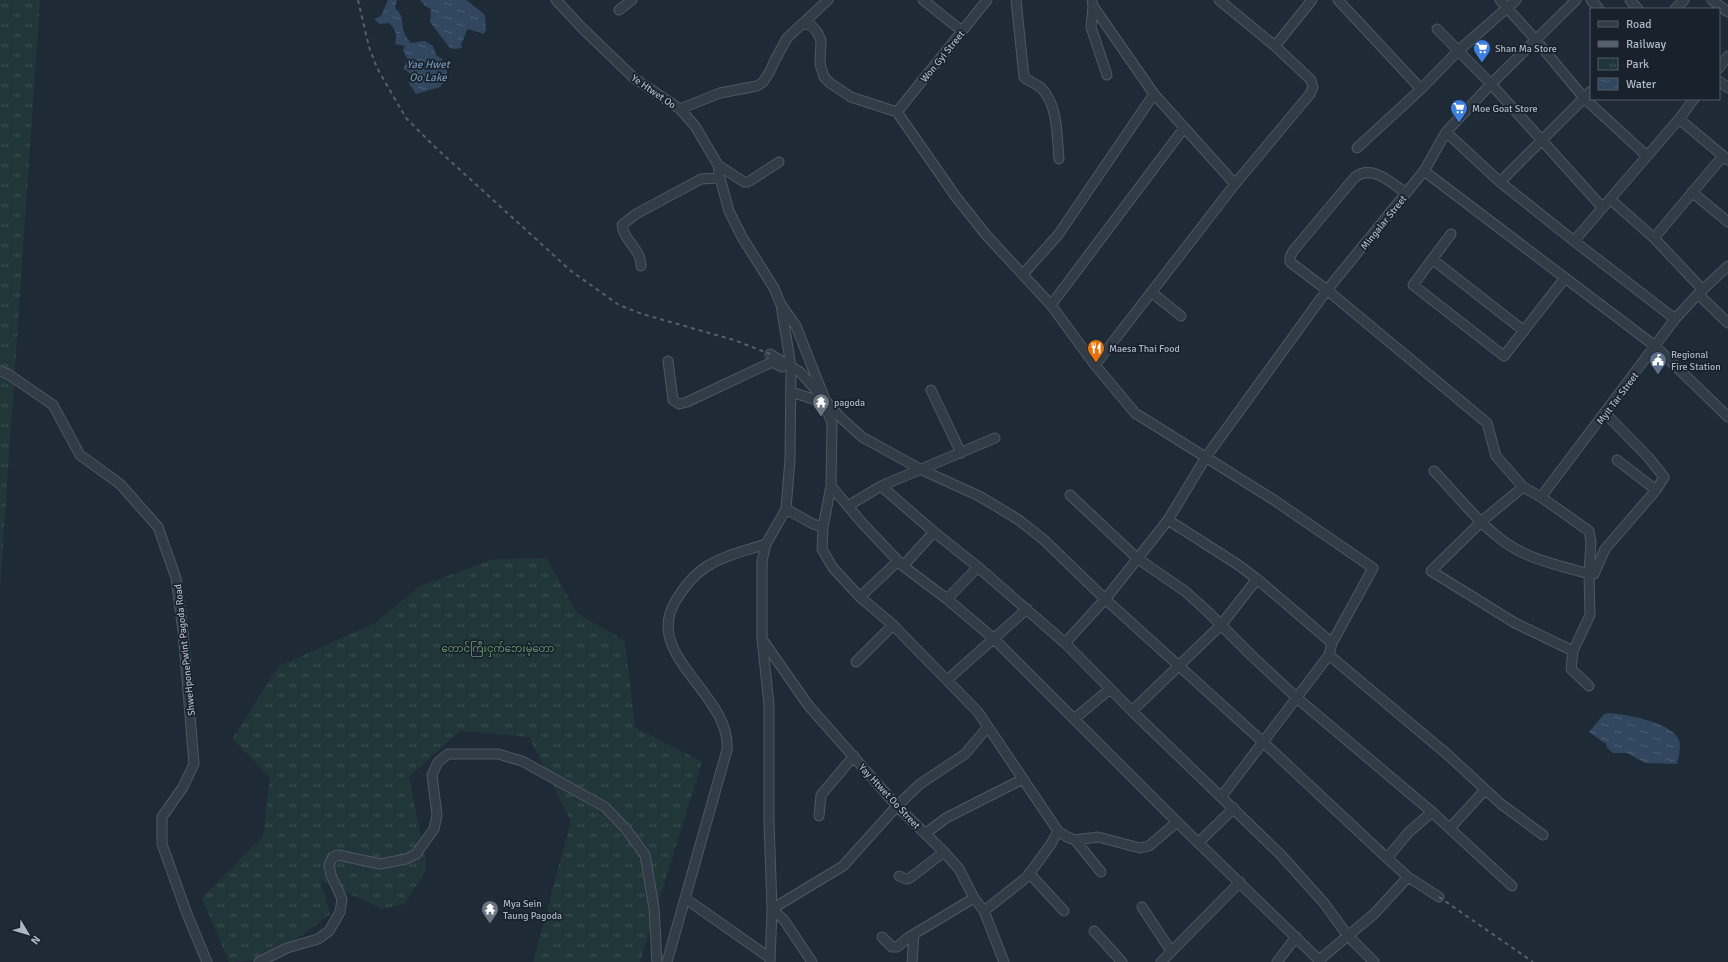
<svg xmlns="http://www.w3.org/2000/svg" width="1728" height="962" viewBox="0 0 1728 962" font-family="Signika,'Noto Sans Myanmar',sans-serif">
	<defs>
		<pattern id="park-tufts" width="24" height="20" patternUnits="userSpaceOnUse"><rect width="24" height="20" fill="#213638"/><path d="M3 7l-1-3M5 7V3M7 7l1-3M15 17l-1-3M17 17v-4M19 17l1-3" fill="none" stroke="#3f5153"/></pattern>
		<pattern id="water-ripples" width="26" height="14" patternUnits="userSpaceOnUse"><rect width="26" height="14" fill="#31475f"/><path d="M2 4q2-2 4 0t4 0M15 11q2-2 4 0t4 0" fill="none" stroke="#4c5f74"/></pattern>
	</defs>
	<rect width="100%" height="100%" fill="#1f2a37"/>
	<path fill="url(#park-tufts)" d="M0 0H40L0 589Z
		M546 558 577 613 625 641 635 727 702 762 640 962H533L571 821 529 737 460 731 409 777 427 868 405 904 382 909 320 880 330 914 269 960 229 962 202 898 263 836 270 777 232 739 279 666 375 623 420 586 494 559Z"/>
	<path fill="url(#water-ripples)" d="M388 0H397L395 8C397 10 400 13 401 16 404 27 401 32 411 43L425 41 433 46 436 55 442 59 447 71 445 80 440 87 416 94 409 84 411 75 406 70 403 69 408 60 403 50 405 46 395 44C397 36 396 28 389 23L380 24 374 19 381 16Z
		M420 0H466L483 13 485 16 486 29 484 34 468 29C464 34 465 39 461 43L462 48 455 49 450 48 430 22 431 9 425 6Z
		M1608 713C1625 714 1672 722 1679 740 1681 747 1679 757 1677 764L1645 763 1627 753H1613L1607 748 1606 744 1589 732 1604 714Z"/>
	<g fill="none" stroke-linecap="round" stroke-linejoin="round">
		<g stroke="#4d5762" stroke-width="11">
			<path id="street" d="M556 0 582 28 634 78 680 109 695 126 718 165 720 178 729 211 742 237 774 288 781 305 791 366 790 459 786 509 766 544 762 561V638L769 705V822L772 909 770 962
				M923 0 962 31
				M1016 0 1024 77C1029 82 1035 83 1040 87 1058 102 1057 137 1059 159
				M1092 0 1093 6 1154 94 1235 184
				M1338 0 1421 89
				M1500 0 1536 40 1584 98 1647 156
				M1591 0 1599 9
				M1630 0 1638 9
				M1712 0 1728 12
				M1093 6 1091 27 1107 75
				M1675 9 1684 0
				M619 10 632 0
				M803 24 811 25 817 32 821 40 820 64 824 77 830 83 851 97 897 112 956 197 987 236 1051 305 1095 365 1135 413 1274 500 1373 568 1332 643 1329 655 1448 755 1501 804 1543 835
				M1437 29 1491 84 1602 207
				M1275 46 1312 0
				M1719 68 1728 56
				M1719 81 1728 88
				M680 109 720 93 757 86 763 82 769 73 776 58 787 38 828 0
				M897 112 987 0
				M1679 119 1728 160
				M1446 132 1500 182 1574 241 1675 319
				M1357 148 1421 89 1458 51 1516 0
				M718 165 744 182H748L779 162
				M1424 171 1655 346 1728 417
				M1500 182 1591 91
				M1692 192 1728 222
				M1406 193C1391 183 1373 164 1355 177L1293 251 1290 257V262L1327 290 1487 423 1496 456 1523 487 1541 497 1589 531 1591 542 1589 574 1590 615 1573 651 1571 669 1589 686
				M1610 199 1654 238 1703 290
				M1451 234 1413 285 1504 356 1565 278
				M1654 238 1723 156
				M1574 241 1679 119 1694 99
				M1432 259 1524 331
				M641 266C642 250 623 240 622 225L636 214 701 179 720 178
				M1023 274 1058 235 1154 94
				M1151 292 1181 316
				M1698 294 1728 323
				M1051 305 1184 128
				M782 306 796 326 826 402 827 411 832 423 831 486 863 524 903 566 947 599 993 638 1177 822 1321 962
				M770 354 800 372 840 417 862 437 922 470 979 496 1019 520 1044 540 1105 599 1263 742 1387 858 1408 877 1439 897
				M668 361 673 400 679 404 687 402 772 362 782 367
				M1095 365 1235 184 1310 94 1313 87 1311 80 1275 46 1219 0
				M0 371 8 374 53 405 80 455 120 484 158 527 176 578 183 631 194 764 183 787 162 817V844L187 914 207 962
				M931 390 961 453
				M791 392 816 400 827 411
				M1617 460 1656 490
				M1434 471C1457 495 1479 524 1506 543 1530 560 1562 566 1589 574H1594L1605 549 1656 490 1664 477 1648 457 1605 413
				M831 486 823 527 822 549 833 568 860 597 893 625 978 712 1058 831
				M881 486 934 532 978 567 1065 643 1132 711 1280 854 1324 903 1348 936 1374 962
				M1523 487 1482 521 1431 571 1515 623 1573 651
				M1070 495 1137 558 1186 592 1208 612 1252 656 1297 698 1432 812 1512 886
				M1541 497 1675 319 1698 294 1728 266
				M848 506 881 486 995 438
				M786 509 813 524 823 527
				M1168 520 1237 564 1257 579 1332 643
				M903 566 934 532
				M860 597 898 561
				M947 599 978 567
				M762 639 808 705 897 806 944 852 959 869 974 898 984 911 1004 962
				M1065 643 1107 597 1168 520 1206 457 1327 290 1424 171 1446 132 1491 84 1576 0
				M856 662 893 625
				M947 680 1027 609
				M1132 711 1221 625 1257 579
				M1074 719 1110 689
				M1222 796 1329 655
				M819 816 821 795 854 756
				M1450 828 1485 790
				M926 833 946 818 1023 779
				M1075 840 1101 872
				M1199 842 1234 808
				M1387 858 1409 832 1432 812
				M1029 873 1064 911
				M899 876 906 879 910 878 944 852
				M686 899 770 958
				M1142 907 1171 951
				M984 911 1027 877 1051 844 1058 831 1067 837 1075 840 1098 837 1140 848 1149 846 1177 822
				M1094 931 1122 962
				M882 937 892 947H897L909 937 974 898
				M1319 960 1374 914 1408 877
				M259 962 287 948 318 939 329 931 340 912 342 899 331 875 329 865 333 857 338 855 380 864 406 859 416 854 434 829 437 815 432 775 438 762 448 754H498L522 761 605 807 626 829 645 855 654 908 657 962
				M667 962 727 750C732 695 643 656 675 602 699 560 723 558 766 544
				M812 962 784 920 772 909 843 866 897 806 920 784 965 754 987 728
				M912 962 914 934
				M1161 962 1240 882
				M1277 962 1296 937"/>
		</g>
		<use href="#street" stroke="#323c47" stroke-width="9"/>
		<path stroke="#54606f" stroke-width="2" stroke-dasharray="4 4" stroke-linecap="butt" d="M358 0 369 47 377 68 406 118 436 148 571 271 619 305 642 314 734 340 770 354
			M1439 897 1533 962"/>
	</g>
	<defs>
		<g id="supermarket-pin" transform="scale(0.9)"><path d="M0 17L-7.5 6A9.5 9.5 0 1 1 7.5 6Z" fill="#3f7fe0" stroke="#18212c"/><path d="M-6-5.5h2.5l.6 2H6L4.5 2H-2.5L-4.4-4H-6ZM-1.5 3.2a1.3 1.3 0 1 0 .1 0ZM3 3.2a1.3 1.3 0 1 0 .1 0Z" fill="#fff"/></g>
		<g id="restaurant-pin" transform="scale(0.9)"><path d="M0 17L-7.5 6A9.5 9.5 0 1 1 7.5 6Z" fill="#e8710a" stroke="#18212c"/><path d="M-5-6h1v4h1v-4h1v4h1v-4h1v5L-1.5 .5V6h-2V.5L-5-1ZM5-6V6H3V1.5H1.5Q1.5-4 5-6Z" fill="#fff"/></g>
		<g id="civic-pin" transform="scale(0.9)"><path d="M0 17L-7.5 6A9.5 9.5 0 1 1 7.5 6Z" fill="#5c6f8a" stroke="#18212c"/><path d="M-.6-6.5H3V-4.5H.6V-3L4-1V1h2V6H-6V1h2V-1L-.6-3ZM-1.2 2.5V6h2.4V2.5Z" fill="#fff"/></g>
		<g id="temple-pin" transform="scale(0.9)"><path d="M0 17L-7.5 6A9.5 9.5 0 1 1 7.5 6Z" fill="#6b7280" stroke="#18212c"/><path d="M0-6L5-2H3V0L6.5 2.5H4V6H1.5V3h-3V6H-4V2.5H-6.5L-3 0V-2H-5Z" fill="#fff"/></g>
	</defs>
	<g fill-rule="evenodd">
		<use href="#supermarket-pin" x="1482" y="48"/>
		<use href="#supermarket-pin" x="1459" y="108"/>
		<use href="#restaurant-pin" x="1096" y="348"/>
		<use href="#civic-pin" x="1658" y="360"/>
		<use href="#temple-pin" x="821" y="402"/>
		<use href="#temple-pin" x="490" y="909"/>
	</g>
	<g text-anchor="middle" stroke-width="3.5" stroke-linejoin="round" paint-order="stroke">
		<g font-size="10" fill="#acb7c4" stroke="#18212c" text-anchor="start">
			<text x="1495" y="52">Shan Ma Store</text>
			<text x="1472" y="112">Moe Goat Store</text>
			<text x="1109" y="352">Maesa Thai Food</text>
			<text x="1671" y="358">Regional<tspan x="1671" dy="12">Fire Station</tspan></text>
			<text x="834" y="406">pagoda</text>
			<text x="503" y="907">Mya Sein<tspan x="503" dy="12">Taung Pagoda</tspan></text>
		</g>
		<g font-size="10" fill="#acb7c4" stroke="#18212c">
			<text transform="translate(942 56) rotate(-51)" y="4">Won Gyi Street</text>
			<text transform="translate(654 91) rotate(35)" y="4">Ye Htwet Oo</text>
			<text transform="translate(1383 222) rotate(-51)" y="4">Mingalar Street</text>
			<text transform="translate(1617 398) rotate(-53)" y="4">Myit Tar Street</text>
			<text transform="translate(184 650) rotate(-96)" y="4">ShweHponePwint Pagoda Road</text>
			<text transform="translate(890 796) rotate(47)" y="4">Yay Htwet Oo Street</text>
		</g>
		<g font-size="10" fill="#63956c" stroke="#18212c">
			<text x="498" y="652">တောင်ကြီးငှက်ဘေးမဲ့တော</text>
		</g>
		<g font-size="11" font-style="italic" fill="#738fae" stroke="#18212c">
			<text x="428" y="68">Yae Hwet<tspan x="428" dy="13">Oo Lake</tspan></text>
		</g>
	</g>
	<rect x="1590" y="8" width="130" height="92" fill="#18212c" stroke="#535d69"/>
	<rect x="1598" y="21" width="20" height="6" fill="#323c47" stroke="#535d69"/>
	<text x="1626" y="28" font-size="12" fill="#acb7c4">Road</text>
	<rect x="1598" y="41" width="20" height="6" fill="#54606f" stroke="#535d69"/>
	<text x="1626" y="48" font-size="12" fill="#acb7c4">Railway</text>
	<rect x="1598" y="58" width="20" height="12" fill="url(#park-tufts)" stroke="#535d69"/>
	<text x="1626" y="68" font-size="12" fill="#acb7c4">Park</text>
	<rect x="1598" y="78" width="20" height="12" fill="url(#water-ripples)" stroke="#535d69"/>
	<text x="1626" y="88" font-size="12" fill="#acb7c4">Water</text>
	<g transform="translate(28 934) rotate(128)" stroke="#18212c" stroke-width="3" paint-order="stroke">
	<path d="M0-3L7 15L0 10L-7 15Z" fill="#acb7c4"/>
	<text y="-6" font-size="11" font-weight="bold" text-anchor="middle" fill="#acb7c4">N</text>
	</g>
</svg>
